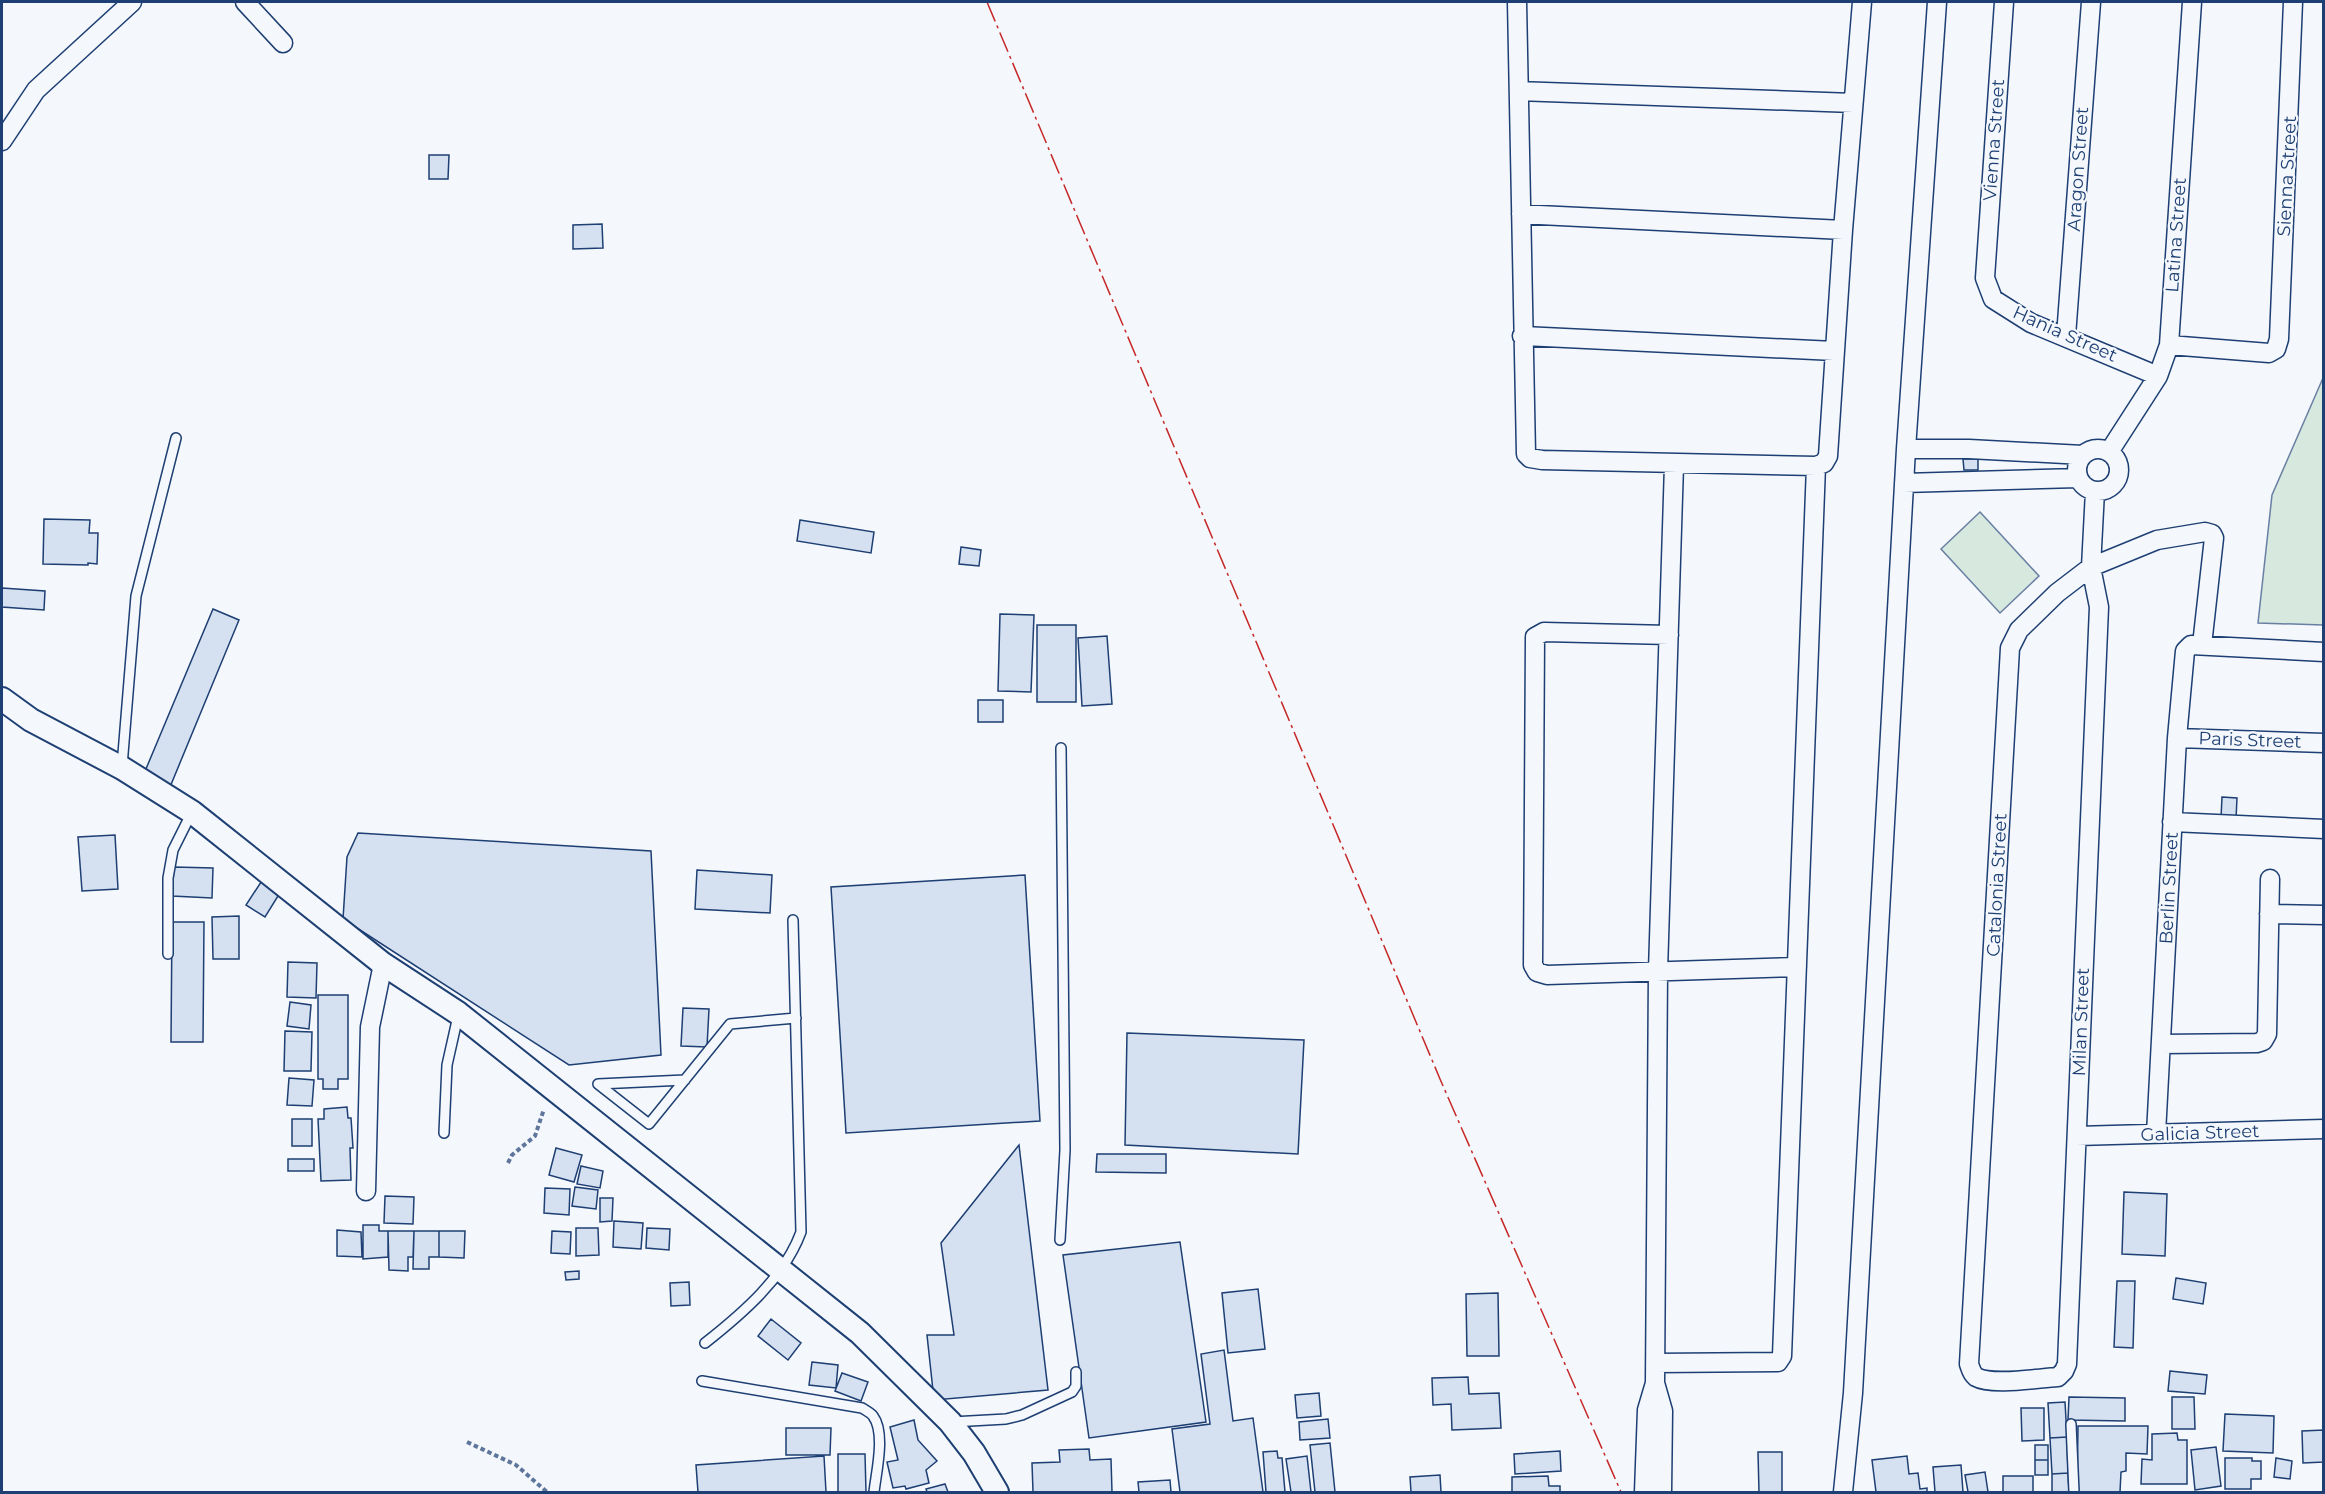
<svg xmlns="http://www.w3.org/2000/svg" width="2325" height="1494" viewBox="0 0 2325 1494" font-family="Montserrat,sans-serif">
	<rect width="100%" height="100%" fill="#f4f7fb"/>
	<path fill="#d7e8df" stroke="#687fa3" stroke-width="1.5" d="M2323 378V625L2258 623 2272 495Z
		M1980 512 2039 576 2000 613 1941 549Z"/>
	<path fill="#d5e0f0" stroke="#1d3f73" stroke-width="1.5" d="M429 155H449L448 179H429Z
		M602 224 603 248 573 249V225Z
		M1963 459H1978V470H1964Z
		M44 519 90 520 89 533H98L97 564 88 563V565L43 564Z
		M800 520 874 532 871 553 797 541Z
		M961 547 981 550 979 566 959 564Z
		M2 588 45 591 44 610 2 607Z
		M213 609 239 620 170 787 143 776Z
		M1000 614 1034 615 1031 692 998 691Z
		M1037 625H1076V702H1037Z
		M1107 636 1112 704 1082 706 1078 638Z
		M978 700H1003V722H978Z
		M2222 797 2237 798 2236 819 2221 818Z
		M358 833 651 851 661 1055 569 1065 343 919 347 857Z
		M115 835 118 889 82 891 78 837Z
		M174 867 213 868 212 898 172 896Z
		M697 870 772 875 770 913 695 909Z
		M1025 875 1040 1121 846 1133 831 887Z
		M265 876 283 888 265 917 246 905Z
		M239 916V959H213L212 917Z
		M172 922H204L203 1042H171Z
		M288 962 317 963 316 998 287 997Z
		M318 995H348V1079H338V1089H323V1079H318Z
		M290 1002 311 1005 309 1029 287 1026Z
		M683 1008 709 1009 707 1047 681 1046Z
		M285 1031 312 1032 311 1071H284Z
		M1127 1033 1304 1040 1298 1154 1125 1145Z
		M289 1078 314 1080 312 1106 287 1105Z
		M347 1107 348 1118H351L353 1148H350L351 1180 321 1181 318 1119H324V1109Z
		M292 1119H312V1146H292Z
		M1019 1145 1048 1390 934 1400 927 1335H954L941 1243Z
		M556 1148 582 1155 574 1182 549 1175Z
		M1097 1154H1166V1173L1096 1172Z
		M288 1159H314V1171H288Z
		M581 1166 603 1171 600 1188 577 1184Z
		M575 1187 598 1190 596 1209 572 1206Z
		M545 1188 570 1189 569 1215 544 1213Z
		M2124 1192 2167 1194 2165 1256 2122 1254Z
		M385 1196 414 1197 413 1224 384 1223Z
		M600 1198H613L612 1221 600 1222Z
		M614 1221 643 1223 641 1249 613 1247Z
		M363 1225H379V1231H388V1257L363 1259Z
		M576 1228H598L599 1255 576 1256Z
		M647 1228 670 1229 669 1250 646 1248Z
		M337 1230 361 1232 362 1257 337 1256Z
		M388 1231H414L413 1257H408V1271L389 1270Z
		M414 1231H439V1257H429V1269H413Z
		M439 1231H465L464 1258 439 1257Z
		M552 1231 571 1232 570 1254 551 1253Z
		M1180 1242 1206 1422 1089 1438 1063 1255Z
		M579 1271V1279L566 1280 565 1272Z
		M2176 1278 2206 1283 2203 1304 2173 1299Z
		M2117 1281H2135L2133 1348 2114 1347Z
		M689 1282 690 1305 671 1306 670 1283Z
		M1258 1289 1265 1349 1228 1353 1222 1293Z
		M1498 1293 1499 1356H1467L1466 1294Z
		M771 1319 801 1343 788 1360 758 1336Z
		M1224 1350 1233 1421 1253 1418 1263 1492H1180L1172 1429 1210 1424 1201 1354Z
		M812 1362 838 1365 836 1388 809 1385Z
		M2170 1371 2207 1375 2205 1394 2168 1391Z
		M842 1373 868 1382 861 1401 835 1391Z
		M1468 1377 1469 1394 1499 1393 1501 1428 1452 1430 1451 1404 1433 1405 1432 1378Z
		M1319 1393 1321 1416 1297 1418 1295 1395Z
		M2069 1397 2125 1398V1421L2068 1420Z
		M2172 1397H2194L2195 1429H2172Z
		M2065 1402 2067 1437 2050 1438 2048 1403Z
		M2021 1408H2044V1440L2022 1441Z
		M2225 1414 2274 1416 2273 1453 2223 1451Z
		M1328 1419 1330 1438 1300 1440 1299 1422Z
		M914 1420 918 1440 937 1461 926 1470 929 1483 906 1489 905 1486 893 1488 887 1462 898 1460 890 1427Z
		M2078 1426H2148L2147 1454 2126 1453V1471L2121 1472 2120 1492H2077Z
		M786 1428H831L830 1455H786Z
		M2324 1430V1462L2303 1463 2302 1431Z
		M2177 1433 2178 1440H2187V1484H2141L2142 1459 2152 1460V1434Z
		M2067 1437 2068 1473 2052 1474 2050 1438Z
		M1330 1443 1335 1492H1315L1310 1445Z
		M2035 1445H2048V1460H2035Z
		M2216 1447 2221 1486 2195 1490 2191 1450Z
		M1089 1449 1090 1460 1111 1459 1112 1492H1033L1032 1463 1060 1462 1059 1450Z
		M1277 1451 1278 1458H1282L1285 1492H1266L1263 1452Z
		M1560 1451 1561 1471 1515 1474 1514 1454Z
		M1758 1452H1782V1492H1759Z
		M838 1454H865L866 1492H838Z
		M824 1456 826 1492H698L696 1465Z
		M1307 1456 1311 1492H1291L1286 1459Z
		M1907 1456 1909 1474 1918 1473 1920 1489 1927 1488V1492H1876L1872 1460Z
		M2225 1458H2252V1461H2261V1479H2251V1489H2225Z
		M2276 1458 2292 1461 2290 1479 2274 1477Z
		M2035 1460H2048V1475H2035Z
		M1961 1465 1963 1492H1935L1933 1467Z
		M1985 1472 1988 1492H1968L1965 1475Z
		M2068 1473 2069 1492H2052V1474Z
		M1440 1475 1441 1492H1411L1410 1477Z
		M1548 1476 1549 1486H1560V1492H1512V1477Z
		M2003 1476H2033V1492H2003Z
		M1170 1480 1171 1492H1139L1138 1482Z
		M945 1484 948 1492H927L926 1489Z"/>
	<g fill="none" stroke-linecap="round" stroke-linejoin="round">
		<g stroke="#1d3f73" stroke-width="12">
			<path id="service" d="M122 766 136 596 176 438
				M168 954V878L173 850 192 812
				M685 1080 598 1084 649 1124 730 1024 796 1018
				M444 1133 447 1065 458 1016
				M1060 1240 1065 1150 1061 748
				M705 1343C743 1313 784 1278 801 1232L793 920
				M702 1381 862 1408C865 1410 871 1413 873 1416 886 1433 876 1473 874 1492
				M952 1422 1006 1419 1022 1415 1072 1392 1076 1386V1372
				M2071 1424 2074 1492"/>
		</g>
		<g stroke="#1d3f73" stroke-width="21">
			<path id="minor" d="M245 2 283 43
				M1517 2 1526 454 1530 458 1542 460 1816 466 1824 463 1828 456 1843 230 1862 2
				M2004 2 1985 278 1993 299 2031 323 2158 376
				M1519 91 1853 103
				M2 141 36 90 132 2
				M1521 214 1843 230
				M1522 336 1834 351
				M2066 336 2091 2
				M2169 345 2269 353 2276 349 2279 339 2293 2
				M1906 449H1969L2083 455
				M2077 470a21 21 0 1 1 42 0a21 21 0 1 1-42 0Z
				M2109 452 2158 376 2169 345 2192 2
				M1904 483 2078 478
				M2095 491 2091 567 2099 607 2067 1364 2064 1371 2058 1377C2038 1378 1992 1386 1976 1377 1971 1373 1971 1369 1969 1364L2010 648 2019 630 2057 593 2091 567 2157 540 2205 532 2212 534 2214 538 2202 645
				M1669 635 1544 632 1535 637 1533 965 1537 972 1547 975 1797 967
				M2177 738 2324 743
				M2172 822 2324 829
				M2269 914 2324 915
				M2162 1044 2257 1043 2263 1041 2267 1034 2270 879
				M2156 1134 2177 738 2185 651 2191 645 2324 652
				M2077 1136 2324 1129
				M366 1191 370 1027 383 964
				M1656 1363 1778 1362 1782 1356 1816 466
				M1644 1492 1647 1410 1655 1383
				M1662 1492 1663 1411 1655 1383 1658 971 1674 465
				M1843 1492 1853 1393 1906 449 1937 2"/>
		</g>
		<g stroke="#1d3f73" stroke-width="26">
			<path id="tertiary" d="M2 699 31 720 122 768 192 812 383 964 458 1013 860 1333 950 1422 974 1453 997 1492"/>
		</g>
		<path stroke="#5e769c" stroke-width="4" stroke-dasharray="4.5 3" stroke-linecap="butt" d="M508 1163 512 1155 535 1136 544 1109
			M467 1442 516 1465 547 1492"/>
		<use href="#service" stroke="#f4f7fb" stroke-width="9"/>
		<use href="#minor" stroke="#f4f7fb" stroke-width="18"/>
		<use href="#tertiary" stroke="#f4f7fb" stroke-width="22"/>
		<path stroke="#c62828" stroke-width="1.5" stroke-dasharray="21 4.5 3 4.5" stroke-linecap="butt" d="M987 2 1440 1079 1621 1492"/>
	</g>
	<g text-anchor="middle" stroke-width="4.5" stroke-linejoin="round" paint-order="stroke">
		<g font-size="18" fill="#1d3f73" stroke="#f4f7fb">
			<text transform="translate(1994 140) rotate(-86)" y="6">Vienna Street</text>
			<text transform="translate(2078 169) rotate(-86)" y="6">Aragon Street</text>
			<text transform="translate(2287 176) rotate(-87)" y="6">Sienna Street</text>
			<text transform="translate(2176 235) rotate(-86)" y="6">Latina Street</text>
			<text transform="translate(2065 334) rotate(24)" y="6">Hania Street</text>
			<text transform="translate(2250 740) rotate(2)" y="6">Paris Street</text>
			<text transform="translate(1997 885) rotate(-87)" y="6">Catalonia Street</text>
			<text transform="translate(2169 888) rotate(-87)" y="6">Berlin Street</text>
			<text transform="translate(2081 1022) rotate(-88)" y="6">Milan Street</text>
			<text transform="translate(2200 1133) rotate(-2)" y="6">Galicia Street</text>
		</g>
	</g>
	<rect width="2325" height="1494" fill="none" stroke="#1d3f73" stroke-width="6"/>
</svg>
